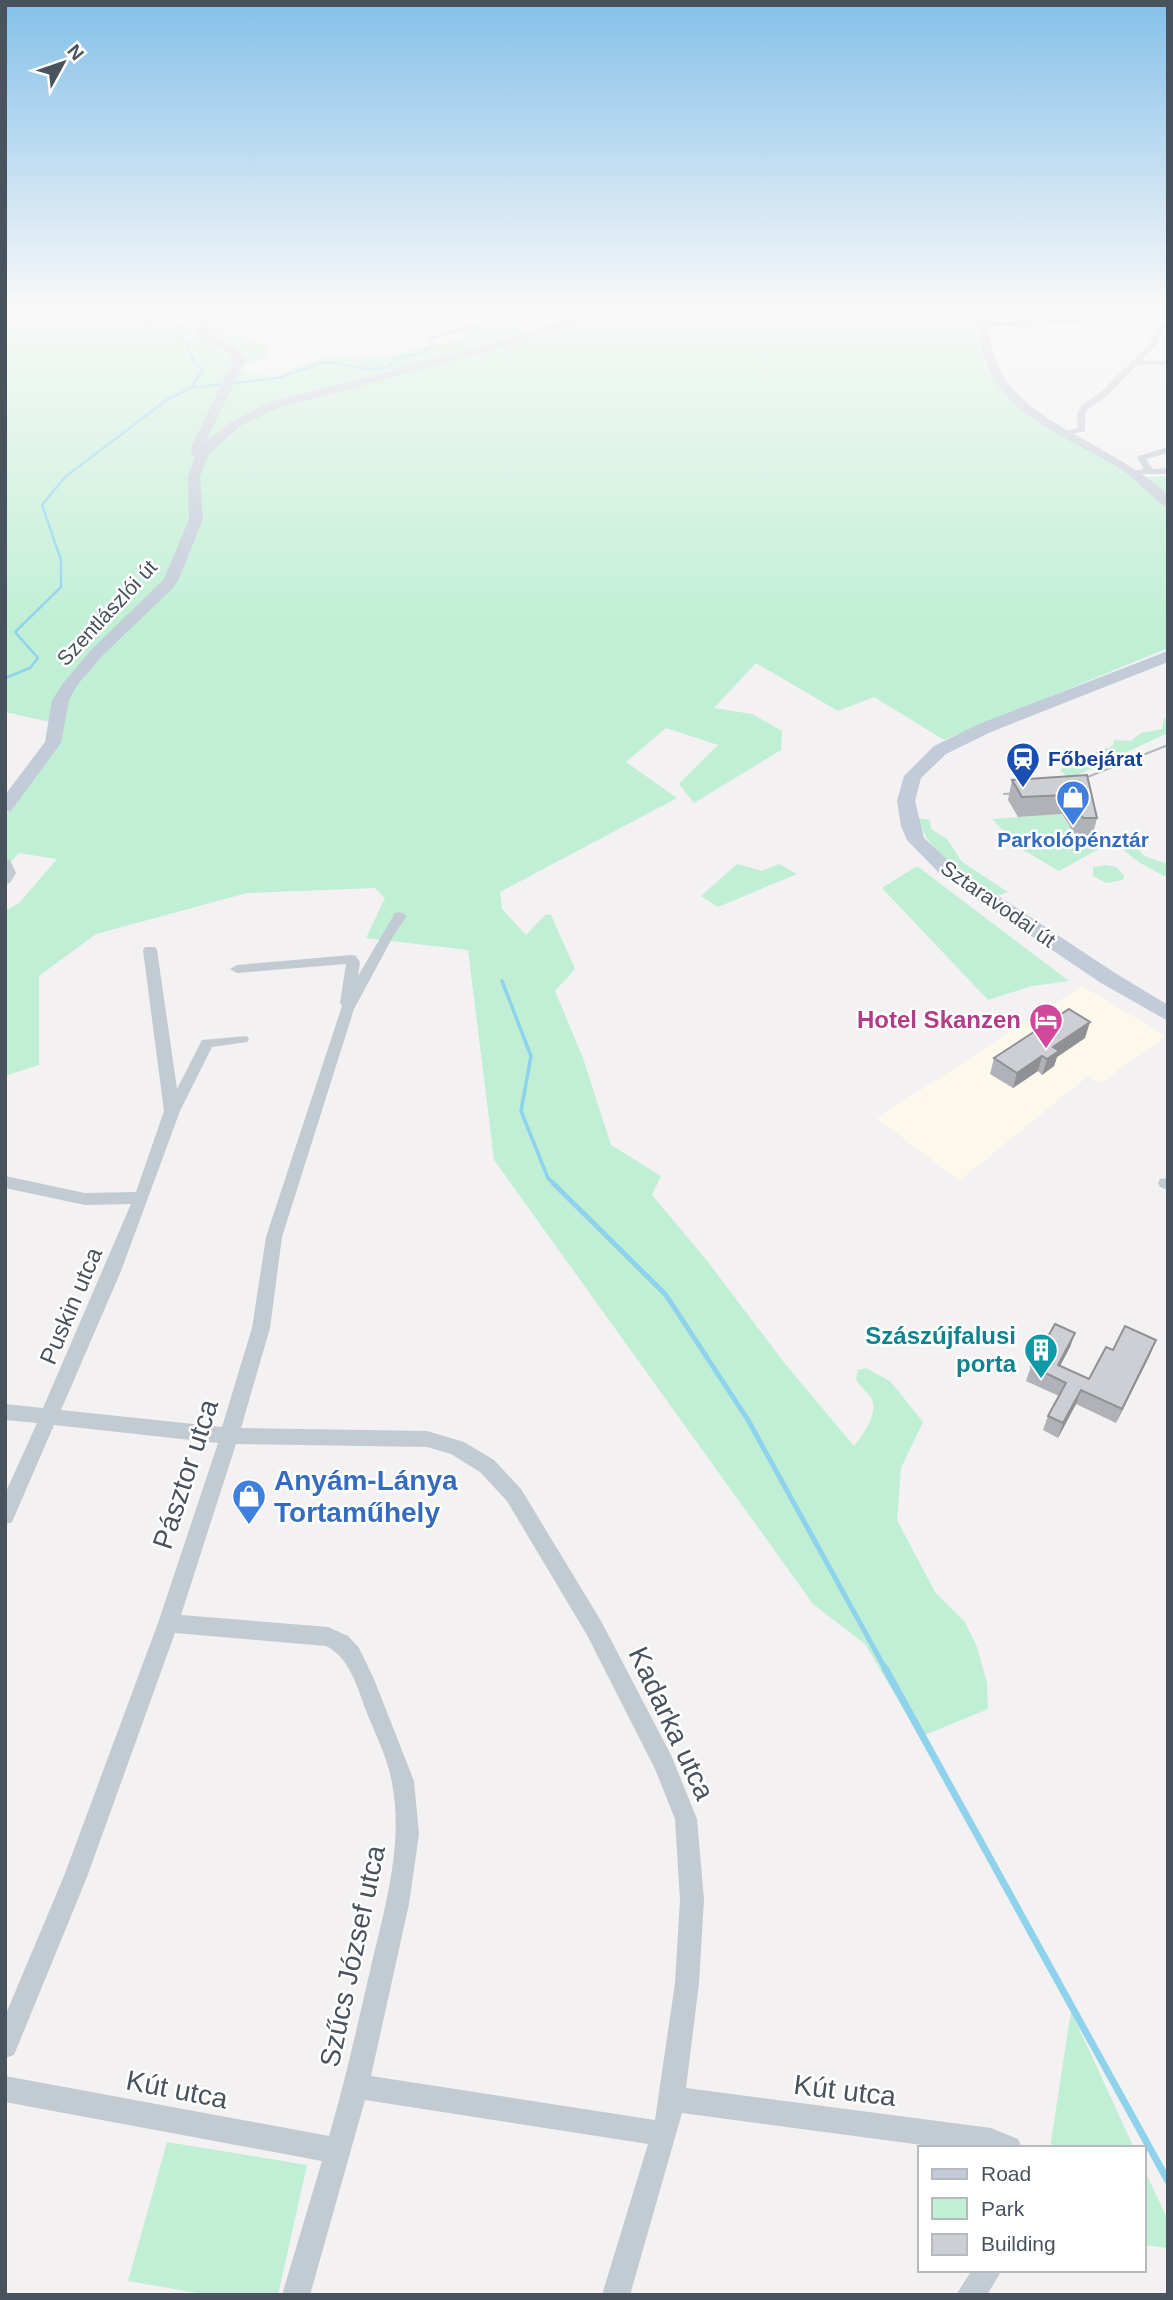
<svg xmlns="http://www.w3.org/2000/svg" width="1173" height="2300" viewBox="0 0 1173 2300" font-family="Helvetica,sans-serif">
	<rect width="100%" height="100%" fill="#f3f1f1"/>
	<path fill="#fcf8eb" d="M1082 986 1166 1036 1101 1083 1087 1077 959 1181 877 1118Z"/>
	<path fill="#c0efd5" d="M5 308H312L220 328 268 346V356L234 371 275 377 303 364 342 354 353 359 401 353 468 337 466 327 492 319 511 308H971L986 370 1009 397 1095 450 1134 478 1168 476V648L944 740 874 697 838 711 756 663 714 708 752 714 782 731 781 750 694 803 679 784 718 745 666 728 626 762 677 798 500 892 502 909 526 935 546 914 551 915 575 969 555 991 583 1058 611 1145 661 1176 652 1195 708 1262 786 1365 854 1446C862 1436 880 1412 871 1398 867 1391 861 1387 856 1380L858 1370 866 1368 890 1381 923 1422 901 1468 897 1520 935 1592 965 1622 977 1647 987 1683 988 1709 920 1737 865 1644 813 1604 494 1160 468 950 366 938 385 898 375 888 247 893 96 934 39 976V1065L5 1076V911L19 903 57 859 19 853 5 867V817L53 749 64 725 5 712Z
		M1164 718 1168 720V733L1073 777 1066 776 1060 770 1073 761 1113 746 1114 740 1131 741 1141 733 1162 729Z
		M1061 814 1077 838H1092L1106 845 1059 871 1018 847 992 819Z
		M918 818 930 820 931 829 947 839 962 862 1008 892 997 896C964 875 930 858 918 818Z
		M1127 845 1136 846 1144 856 1168 864V878L1140 863 1122 849Z
		M737 864 762 871 779 864 797 874 718 907 701 896Z
		M1106 865 1116 867 1124 875 1123 880 1106 883 1093 876V867Z
		M917 866 1069 981 1032 986 988 1000 882 888Z
		M1071 2011 1134 2148H1050Z
		M167 2142 307 2165 278 2295H209L128 2281Z
		M1143 2167 1168 2220V2248L1143 2245Z"/>
	<g fill="none" stroke-linecap="round" stroke-linejoin="round">
		<path stroke="#8ed3eb" stroke-width="2.5" d="M170 332 193 320 206 308
			M191 388 277 378 326 362 368 369 389 368 394 358 420 354 433 345 429 339 500 318 518 308
			M5 678 30 668 38 658 15 632 61 587V560L42 505 65 477 168 399 191 388 203 370 194 361 186 342 146 324 125 308"/>
		<path stroke="#8ed3eb" stroke-width="3.5" d="M502 981 531 1056 521 1111 548 1178 555 1185"/>
		<path stroke="#8ed3eb" stroke-width="5" d="M553 1183 666 1295 748 1420 886 1670"/>
		<path stroke="#8ed3eb" stroke-width="7" d="M885 1668 1168 2181"/>
		<path fill="#c2cad2" fill-rule="evenodd" d="M1080 319 1083 323 982 327 978 325 982 323Z
			M1168 325V329L1162 331 1156 346 1142 361H1168V365H1137L1107 396 1088 409 1085 414V431L1066 435V431L1078 428 1077 414 1082 405 1101 392 1149 345 1156 327Z
			M1168 447V453L1146 459 1153 469 1168 468V474H1137V470L1144 469 1137 458 1138 456Z
			M5 859 10 860 16 873 10 883 5 884Z
			M400 912 407 916 395 933 354 1009 282 1237 270 1328 241 1428 427 1431 464 1442 494 1460 521 1489 601 1621 671 1755 697 1819 704 1900 699 1983 686 2088 991 2128 1018 2139 1022 2148H945L682 2113 630 2295H602L648 2144 365 2100 310 2295H282L322 2161 5 2102V2076L329 2136C345 2082 357 2027 370 1971 384 1910 404 1846 392 1783 388 1758 374 1732 365 1708 357 1686 349 1657 326 1646L175 1633 87 1877 14 2055 5 2058V2016L64 1876 158 1623 218 1443 54 1425 12 1522 5 1524V1494L37 1423 5 1420V1404L43 1408 131 1204 85 1205 5 1188V1176L85 1193 136 1192 164 1111 143 950 145 947H155L157 950 177 1089 202 1040 247 1036 249 1039 247 1042 212 1047 180 1111 121 1271 61 1410 222 1427 252 1328 266 1237 342 1006 340 1003 346 964 237 973 230 969 237 965 351 955 356 956 360 962 358 976 395 913ZM236 1444 427 1447 451 1454 480 1472 507 1501 587 1635 655 1769 675 1819 680 1900 675 1983 655 2120 371 2076 409 1904 419 1834 414 1781 374 1679 359 1648 348 1636 328 1627 181 1615Z
			M1168 1178V1190L1160 1187 1158 1183 1160 1179Z
			M972 2270H1002L987 2295H956Z"/>
		<path fill="#c2cbd7" fill-rule="evenodd" d="M209 308H219L206 327 207 333 235 349 245 361 205 443 232 421 268 403 499 342 599 308H615L507 346 276 409 240 426 209 454 200 476 203 519 179 579 173 588 102 656 78 684 69 700 61 743 11 811 5 812V795L45 742 52 700 64 682 91 650 164 579 189 519 188 476 195 457 191 454 192 445 233 361 227 353 197 335 196 327Z
			M972 308H982C988 331 992 355 1003 375 1030 424 1124 451 1168 495V507C1156 503 1135 478 1122 470 1079 442 1018 423 992 376 981 355 978 331 972 308Z
			M1168 651V662L991 732 946 754 921 778 915 801 924 838 956 868 1115 973 1168 1005V1021L1101 983 942 876 907 840 901 826 897 801 904 776 934 746 979 724Z"/>
		<path stroke="#b3b5bb" stroke-width="2" d="M1070 784 1168 745
			M1004 794 1029 792"/>
	</g>
	<path fill="#b1b2b7" d="M1087 775 1097 818 1092 838H1077L1062 814 1018 817 1008 800 1012 780Z
		M1085 1038 1057 1057 1054 1066 1042 1075 1038 1071 1013 1088 990 1074 994 1058Z
		M1075 1333 1070 1347 1060 1366 1089 1379 1113 1350 1150 1355 1116 1423 1076 1404 1058 1438 1043 1430 1048 1416 1059 1396 1026 1381 1031 1366Z"/>
	<path fill="#909195" d="M1090 1022 1085 1038 1057 1057 1054 1066 1042 1075 1047 1059 1053 1047Z
		M1042 1056 1038 1071 1013 1088 1017 1073Z
		M1075 1333 1070 1347 1053 1379 1058 1365Z
		M1156 1340 1150 1355 1116 1423 1122 1409Z
		M1081 1390 1076 1404 1058 1438 1063 1423Z"/>
	<path fill="#cecfd5" stroke="#909195" stroke-width="2" d="M1087 775 1097 818H1083L1067 795 1022 797 1012 780Z
		M1069 1009 1090 1022 1053 1047 1059 1051 1047 1059 1042 1056 1017 1073 994 1058Z
		M1055 1324 1075 1333 1058 1365 1089 1379 1106 1347 1113 1350 1125 1326 1156 1340 1122 1409 1081 1390 1063 1423 1048 1416 1066 1383 1031 1366Z"/>
	<linearGradient id="sky" x2="0" y2="1"><stop stop-color="#84c0e9"/><stop offset="0.49" stop-color="#faf9f9"/><stop offset="1" stop-color="#faf9f9" stop-opacity="0"/></linearGradient>
	<rect width="1173" height="630" fill="url(#sky)"/>
	<defs>
		<g id="station-pin" transform="scale(1.75)"><path d="M0 17L-7.5 6A9.5 9.5 0 1 1 7.5 6Z" fill="#1a4fb4" stroke="#fff"/><path d="M-3-6H3Q5-6 5-4V2Q5 4 3 4L4.5 6H3L1.5 4h-3L-3 6H-4.5L-3 4Q-5 4-5 2V-4Q-5-6-3-6ZM-3.5-4v3h7v-3ZM-3.5 1v1.5H-2V1ZM2 1v1.5H3.5V1Z" fill="#fff"/></g>
		<g id="shop-pin" transform="scale(1.75)"><path d="M0 17L-7.5 6A9.5 9.5 0 1 1 7.5 6Z" fill="#3f7fe0" stroke="#fff"/><path d="M-5-2.5h2.3a2.7 3.5 0 0 1 5.4 0H5L5.5 6h-11ZM-1.5-2.5h3a1.5 2.3 0 0 0-3 0Z" fill="#fff"/></g>
		<g id="hotel-pin" transform="scale(1.75)"><path d="M0 17L-7.5 6A9.5 9.5 0 1 1 7.5 6Z" fill="#d1479c" stroke="#fff"/><path d="M-6-4.5h1.5V1H6V5H4.5V3h-9V5H-6ZM-4 0a1.8 1.8 0 1 1 3.6 0ZM.5 0V-2.5h3Q6-2.5 6 0Z" fill="#fff"/></g>
		<g id="building-pin" transform="scale(1.75)"><path d="M0 17L-7.5 6A9.5 9.5 0 1 1 7.5 6Z" fill="#0f9aa8" stroke="#fff"/><path d="M-4-6H4V6H1V3H-1V6H-4ZM-2.5-4.3h1.7v1.8h-1.7ZM.8-4.3h1.7v1.8H.8ZM-2.5-1h1.7V.8h-1.7ZM.8-1h1.7V.8H.8Z" fill="#fff"/></g>
	</defs>
	<g fill-rule="evenodd">
		<use href="#station-pin" x="1023" y="759"/>
		<use href="#shop-pin" x="1073" y="797"/>
		<use href="#hotel-pin" x="1046" y="1020"/>
		<use href="#building-pin" x="1041" y="1350"/>
		<use href="#shop-pin" x="249" y="1496"/>
	</g>
	<g text-anchor="middle" stroke-width="5" stroke-linejoin="round" paint-order="stroke">
		<g font-size="21" fill="#49535e" stroke="#fff">
			<text transform="translate(107 613) rotate(-47)" y="7">Szentlászlói út</text>
			<text transform="translate(998 904) rotate(35)" y="7">Sztaravodai út</text>
		</g>
		<g font-size="21" font-weight="bold" fill="#164399" stroke="#fff" text-anchor="start">
			<text x="1048" y="766">Főbejárat</text>
		</g>
		<g font-size="21" font-weight="bold" fill="#366cbe" stroke="#fff">
			<text x="1073" y="847">Parkolópénztár</text>
		</g>
		<g font-size="24" font-weight="bold" fill="#b23c85" stroke="#fff" text-anchor="end">
			<text x="1021" y="1028">Hotel Skanzen</text>
		</g>
		<g font-size="24" fill="#49535e" stroke="#fff">
			<text transform="translate(71 1306) rotate(-67)" y="8">Puskin utca</text>
		</g>
		<g font-size="24" font-weight="bold" fill="#0d838f" stroke="#fff" text-anchor="end">
			<text x="1016" y="1344">Szászújfalusi<tspan x="1016" dy="28">porta</tspan></text>
		</g>
		<g font-size="28" fill="#49535e" stroke="#fff">
			<text transform="translate(185 1474) rotate(-72)" y="10">Pásztor utca</text>
			<text transform="translate(672 1723) rotate(65)" y="10">Kadarka utca</text>
			<text transform="translate(352 1956) rotate(-78)" y="10">Szűcs József utca</text>
			<text transform="translate(177 2089) rotate(11)" y="10">Kút utca</text>
			<text transform="translate(845 2090) rotate(7)" y="10">Kút utca</text>
		</g>
		<g font-size="28" font-weight="bold" fill="#366cbe" stroke="#fff" text-anchor="start">
			<text x="274" y="1490">Anyám-Lánya<tspan x="274" dy="32">Tortaműhely</tspan></text>
		</g>
	</g>
	<rect width="1173" height="2300" fill="none" stroke="#49535e" stroke-width="14"/>
	<rect x="918" y="2146" width="228" height="126" fill="#ffffff" stroke="#b6babf" stroke-width="2"/>
	<rect x="932" y="2169" width="35" height="10" fill="#c2cbd7" stroke="#b6babf" stroke-width="2"/>
	<text x="981" y="2181" font-size="21" fill="#49535e">Road</text>
	<rect x="932" y="2198" width="35" height="21" fill="#c0efd5" stroke="#b6babf" stroke-width="2"/>
	<text x="981" y="2216" font-size="21" fill="#49535e">Park</text>
	<rect x="932" y="2234" width="35" height="21" fill="#cecfd5" stroke="#b6babf" stroke-width="2"/>
	<text x="981" y="2251" font-size="21" fill="#49535e">Building</text>
	<g transform="translate(63 63) rotate(50)" stroke="#ffffff" stroke-width="5" paint-order="stroke">
	<path d="M0-5L12 26L0 18L-12 26Z" fill="#49535e"/>
	<text y="-10" font-size="19" font-weight="bold" text-anchor="middle" fill="#49535e">N</text>
	</g>
</svg>
